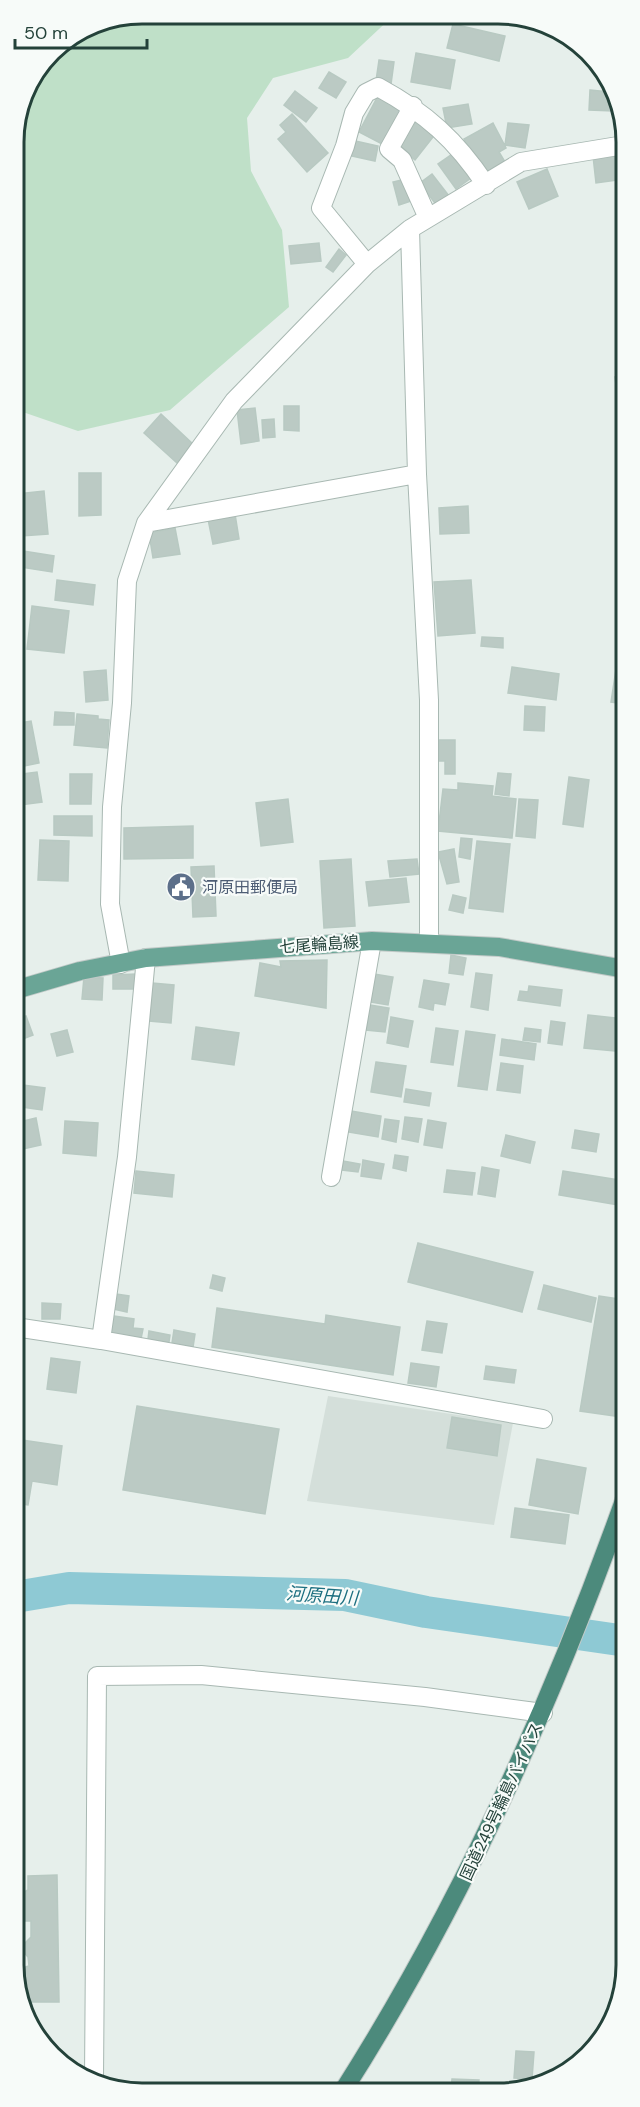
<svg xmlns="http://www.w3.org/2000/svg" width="640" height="2107" viewBox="0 0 640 2107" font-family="'DM Sans','Noto Sans JP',sans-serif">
	<rect width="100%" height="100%" fill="#e6efeb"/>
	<path fill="#d4dfda" d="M328 1396 513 1423 494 1525 307 1501Z"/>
	<path fill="#bfe0c8" d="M142 14 394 15 348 58 273 78 247 118 251 171 282 230 289 307 170 410 78 431 14 409V134L23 93 52 51 93 23Z"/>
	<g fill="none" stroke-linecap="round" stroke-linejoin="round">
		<path stroke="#8ec9d4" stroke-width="32" d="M15 1597 69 1588 345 1595 426 1612 626 1641"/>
	</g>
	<path fill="#bbcac4" stroke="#b8c9c2" stroke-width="1.5" d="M453 24 505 36 499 61 447 48Z
		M416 53 455 60 450 89 411 82Z
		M379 60 394 62 391 84 376 81Z
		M329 72 346 82 336 98 319 88Z
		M590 90 610 92 614 98 613 111 589 110Z
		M295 91 317 108 306 122 284 105Z
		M380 92 405 106 384 145 359 132Z
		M468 104 472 124 447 128 443 108Z
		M292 114 328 153 307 172 278 139 286 132 280 125Z
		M419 118 437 132 415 160 397 145Z
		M493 123 506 148 499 152 505 162 483 174 464 139Z
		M508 123 529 125 525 148 505 145Z
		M351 140 378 146 375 161 347 155Z
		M458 150 475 175 456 189 438 164Z
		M624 152V179L596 183 593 156Z
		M547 169 558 196 529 209 517 182Z
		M432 174 449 196 437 206 420 183Z
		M406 179 411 201 399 205 393 182Z
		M319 243 321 261 291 264 289 246Z
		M339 249 346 255 333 272 326 267Z
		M624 376V450L615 377Z
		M284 406H299V431L284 430Z
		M255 408 259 441 241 444 237 410Z
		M161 414 194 445 177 463 144 433Z
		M274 419 275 437 263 438 262 420Z
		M79 473H101V515L79 516Z
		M44 491 48 534 21 536 17 494Z
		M468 506 469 533 440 534 439 508Z
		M235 514 239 539 213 544 208 519Z
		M175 528 180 554 153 558 149 533Z
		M23 551 54 556 52 572 20 567Z
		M57 580 95 585 93 605 55 600Z
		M471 580 475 633 438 636 434 582Z
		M32 606 69 611 64 653 27 649Z
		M624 617H625V704L611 702Z
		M482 637 503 638V648L481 646Z
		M512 667 559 674 556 700 508 693Z
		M106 670 108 700 86 702 84 672Z
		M525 706 545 707 544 731 524 730Z
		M55 712 74 713V725H54Z
		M77 714 98 716V719L109 720 107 748 74 745Z
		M31 721 39 763 14 768V724Z
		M625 723V763H619Z
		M439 740H455V774H445V761H439Z
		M37 772 42 802 20 805 15 775Z
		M498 773 511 774 509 796 495 794Z
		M70 774H92L91 804H70Z
		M569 777 589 780 583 827 563 824Z
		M458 783 493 786 492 796 516 799 512 838 438 831 443 789 458 790Z
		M288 799 293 842 261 846 256 803Z
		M519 799 538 800 535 838 516 836Z
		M54 816H92V836L54 835Z
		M193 826V858L124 859V828Z
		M461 838 472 839 470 859 459 857Z
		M40 840 69 841 68 881 38 880Z
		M477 841 510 844 503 912 469 908Z
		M454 849 459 882 447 884 438 852Z
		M351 859 355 926 324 928 320 861Z
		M417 859 419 874 390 877 388 861Z
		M214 866 216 916 193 917 191 867Z
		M406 878 409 902 369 906 366 882Z
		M453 895 466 898 463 913 449 910Z
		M451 955 466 958 463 975 449 973Z
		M327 960 326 1008 255 996 260 963 281 967 280 961Z
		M476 973 492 975 488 1010 471 1007Z
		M136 974 137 989H113V975Z
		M374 974 393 977 388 1005 370 1002Z
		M84 977 103 978 102 1000 82 999Z
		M424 980 449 984 445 1005 434 1003 433 1010 419 1007Z
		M152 983 174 985 171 1023 149 1021Z
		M529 986 562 990 560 1006 518 1000 520 991 528 992Z
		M370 1005 389 1008 385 1032 366 1030Z
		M588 1015 625 1019V1052L584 1048Z
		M26 1016 33 1035 15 1042V1020Z
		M391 1017 413 1021 408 1047 387 1043Z
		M551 1021 565 1023 562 1045 548 1043Z
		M196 1027 239 1033 234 1065 192 1059Z
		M436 1028 458 1031 453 1065 431 1062Z
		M525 1028 541 1030 540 1042 523 1040Z
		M67 1030 73 1052 57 1056 51 1034Z
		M466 1031 495 1035 487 1090 458 1086Z
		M502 1039 536 1044 534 1060 500 1055Z
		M376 1062 406 1066 401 1097 371 1092Z
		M501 1063 523 1066 520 1093 497 1090Z
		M15 1084 45 1088 42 1110 15 1106Z
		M406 1089 431 1093 429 1106 404 1102Z
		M351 1111 381 1116 378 1137 348 1132Z
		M405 1117 422 1119 418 1142 402 1139Z
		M36 1118 41 1145 18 1150 15 1123Z
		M385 1119 399 1121 396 1142 382 1139Z
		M428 1120 446 1123 442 1148 424 1145Z
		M65 1121 98 1123 96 1156 63 1153Z
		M575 1130 599 1134 596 1152 572 1148Z
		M506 1135 535 1142 530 1163 501 1156Z
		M395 1155 408 1157 406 1171 393 1168Z
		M363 1160 384 1164 381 1179 361 1176Z
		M343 1161 360 1164 358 1172 342 1170Z
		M482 1167 499 1170 495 1197 478 1194Z
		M447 1170 475 1173 472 1195 444 1192Z
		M136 1171 174 1175 172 1197 134 1193Z
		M563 1171 625 1181V1206L559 1195Z
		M418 1243 533 1272 522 1312 408 1282Z
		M213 1275 225 1278 222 1291 210 1288Z
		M544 1285 596 1298 591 1322 538 1309Z
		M116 1294 129 1296 127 1312 113 1309Z
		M599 1296 625 1300 626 1389 621 1417 580 1411Z
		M42 1303 61 1304 60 1319H42Z
		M217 1308 325 1324 326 1315 400 1327 393 1375 212 1347Z
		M114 1316 134 1319 133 1328 143 1329 141 1339 110 1334Z
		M427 1321 447 1324 442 1353 422 1350Z
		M174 1330 195 1334 193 1347 172 1343Z
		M149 1331 170 1335 169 1342 148 1339Z
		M51 1358 80 1362 76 1393 47 1389Z
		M411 1363 439 1367 436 1387 408 1383Z
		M486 1366 516 1370 514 1383 484 1379Z
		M137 1406 279 1429 265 1514 123 1490Z
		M452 1417 501 1425 497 1456 447 1448Z
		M15 1439 62 1446 57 1485 32 1481 28 1505 15 1503Z
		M537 1459 586 1468 578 1514 529 1505Z
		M515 1508 569 1515 565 1544 511 1537Z
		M57 1875 59 2002H26L25 1967 29 1966 28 1957 20 1948 31 1937V1921H21L22 1893 28 1890V1876Z
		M516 2051 534 2052 532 2079 514 2078Z
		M452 2079 479 2080 478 2091H451Z
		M411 2085 426 2086V2091H411Z"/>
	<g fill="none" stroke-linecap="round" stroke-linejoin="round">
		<g stroke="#a8b8b2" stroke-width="20">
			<path id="minor" d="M413 106 389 149 402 160 428 218
				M410 229 417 474 429 700V942
				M367 264 321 208 345 146 354 113 366 93 378 87C426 113 456 140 486 185
				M146 523 417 474
				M121 964 110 904 112 807 122 703 127 581 146 523 234 401 367 264 410 229 521 162 624 145
				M331 1177 372 941
				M15 1327 101 1340 543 1419
				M101 1340 127 1157 146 958
				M94 2079 97 1676 201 1675 425 1697 543 1713"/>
		</g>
		<g stroke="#c2cac8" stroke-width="20">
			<path id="primary" d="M15 990 80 971 146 958 372 941 499 947 625 969"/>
		</g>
		<g stroke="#c2cac8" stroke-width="20">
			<path id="trunk" d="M343 2091C462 1904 552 1704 626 1495"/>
		</g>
		<use href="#minor" stroke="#fff" stroke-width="18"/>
		<use href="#primary" stroke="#6aa596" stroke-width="18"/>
		<use href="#trunk" stroke="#4c8a7c" stroke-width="18"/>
	</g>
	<defs>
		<g id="civic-disc" transform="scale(1.5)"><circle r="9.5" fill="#5c6f8a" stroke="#f7fbf9"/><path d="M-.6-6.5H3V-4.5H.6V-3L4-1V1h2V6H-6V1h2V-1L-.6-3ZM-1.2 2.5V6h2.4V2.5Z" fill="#fff"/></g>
	</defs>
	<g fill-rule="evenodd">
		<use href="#civic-disc" x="181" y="887"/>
	</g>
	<g text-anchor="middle" stroke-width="4.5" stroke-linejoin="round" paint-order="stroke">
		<g font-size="16" fill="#4e5e75" stroke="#f7fbf9" text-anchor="start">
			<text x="202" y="893">河原田郵便局</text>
		</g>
		<g font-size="16" fill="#24423a" stroke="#f7fbf9">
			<text transform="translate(319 944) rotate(-4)" y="6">七尾輪島線</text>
			<text transform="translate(501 1801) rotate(-65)" y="6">国道249号輪島バイパス</text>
		</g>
		<g font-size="18" font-style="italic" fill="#1c6f80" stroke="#f7fbf9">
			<text transform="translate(322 1596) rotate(4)" y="6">河原田川</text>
		</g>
	</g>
	<path d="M0 0H640V2107H0ZM142 24H498A118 118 0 0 1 616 142V1965A118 118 0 0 1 498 2083H142A118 118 0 0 1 24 1965V142A118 118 0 0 1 142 24Z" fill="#f7fbf9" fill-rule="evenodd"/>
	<path fill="none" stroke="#24423a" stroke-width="3" d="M142 24H498A118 118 0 0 1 616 142V1965A118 118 0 0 1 498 2083H142A118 118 0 0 1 24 1965V142A118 118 0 0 1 142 24Z"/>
	<path d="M15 39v9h132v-9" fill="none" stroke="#24423a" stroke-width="3"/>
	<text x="24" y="39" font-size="18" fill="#24423a" stroke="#f7fbf9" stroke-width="4.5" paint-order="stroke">50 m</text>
</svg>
